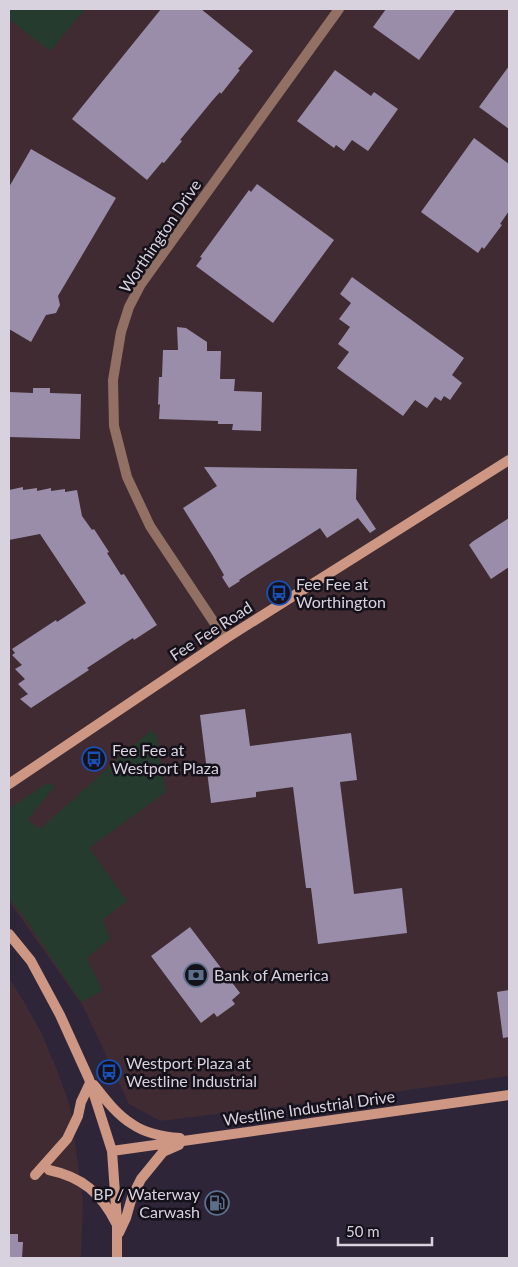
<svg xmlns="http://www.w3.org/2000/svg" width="518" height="1267" viewBox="0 0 518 1267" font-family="Lato,sans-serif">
	<rect width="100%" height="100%" fill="#2f2539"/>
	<path fill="#3f2b31" d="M9 9H509V1076L372 1095 160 1121 129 1104 83 1006 9 901Z
		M9 978 23 1000 42 1034 57 1070 70 1106 83 1202 81 1258H9Z"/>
	<path fill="#243b2d" d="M9 9H85L50 51 9 19Z
		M151 730 157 737 166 792 89 848 127 901 102 920 110 938 87 958 102 991 81 1002 29 924 9 898V809L47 783 55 786 27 820 40 829Z"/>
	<path fill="#9a8daa" d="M161 9H201L253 51 238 69 240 70 221 94 220 92 212 101 180 140 182 141 164 163 162 162 147 180 72 119Z
		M386 9H456L419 60 373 27Z
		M509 66V129L479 107Z
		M335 70 371 96 374 92 398 109 368 151 352 140 344 151 336 145 334 148 297 121Z
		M474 138 509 164V211L500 224 502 225 484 249 482 247 478 253 421 212Z
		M31 149 116 198 58 296 60 305 56 313 46 315 31 342 9 329V187Z
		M257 184 334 240 273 323 196 266 202 258 200 257 249 190 251 192Z
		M352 277 464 358 452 375 462 383 450 400 444 396 441 401 435 397 427 408 415 400 403 416 337 368 349 352 338 344 350 327 339 319 351 303 340 294Z
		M177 327 186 328 207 342V351H221L220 379H235L234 391 262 392 261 431 232 430 233 424H218V421L159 419 160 404 158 405 159 377H162L163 350H178Z
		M33 388H50V393L81 394 80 439 9 437V392L33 393Z
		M204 467 357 469 356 499 376 529 370 533 358 518 327 538 320 528 239 580 240 581 229 588 222 577 224 575 213 556 183 508 217 486Z
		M23 487V490L37 488V491L51 488V491L65 489V492L77 490 82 516 92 530 94 529 109 552 107 553 121 575 124 574 157 625 134 640 133 638 87 668 89 670 31 708 20 699 28 694 18 684 25 679 15 669 22 665 12 655 15 653 12 649 56 620 57 622 86 603 40 534 9 540V490Z
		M509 518V567L491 579 469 545 472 542Z
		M245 709 250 746 351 733 357 780 340 782 354 894 402 888 407 933 318 944 311 888H306L293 787 256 792V797L211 803 200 715Z
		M190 927 240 993 232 1000 235 1004 217 1017 214 1013 201 1023 151 956Z
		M509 990V1037L503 1038 497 992Z
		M9 1234H18V1242H23L22 1258H9Z"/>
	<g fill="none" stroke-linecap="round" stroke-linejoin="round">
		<path stroke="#927063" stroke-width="10" d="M225 639 150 526 127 477 114 426 113 380 121 332 129 307 141 284 339 9"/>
		<path stroke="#cd9783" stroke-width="10" d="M9 784 225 639 509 460
			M9 934 31 961 60 1015 89 1079 112 1151 117 1221V1258
			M94 1085C105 1099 117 1115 132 1124 145 1133 165 1137 180 1138
			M112 1151 509 1095
			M49 1170C82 1177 101 1193 116 1223
			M35 1175 67 1139 78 1116 81 1102 90 1083
			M119 1233 126 1218 132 1197 141 1179 163 1152 179 1145"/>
	</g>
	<defs>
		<g id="bus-ring" transform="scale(1.25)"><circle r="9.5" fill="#15111a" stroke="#1a4fb4" stroke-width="1.5"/><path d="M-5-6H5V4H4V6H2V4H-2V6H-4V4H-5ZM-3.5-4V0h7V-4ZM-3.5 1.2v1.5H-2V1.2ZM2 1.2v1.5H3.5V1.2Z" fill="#1a4fb4"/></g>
		<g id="bank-ring" transform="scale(1.25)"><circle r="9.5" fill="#15111a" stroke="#5c6f8a" stroke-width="1.5"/><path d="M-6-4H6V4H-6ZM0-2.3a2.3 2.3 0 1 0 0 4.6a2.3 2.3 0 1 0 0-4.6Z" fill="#5c6f8a"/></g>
		<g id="fuel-ring" transform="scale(1.25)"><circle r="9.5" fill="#15111a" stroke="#5c6f8a" stroke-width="1.5"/><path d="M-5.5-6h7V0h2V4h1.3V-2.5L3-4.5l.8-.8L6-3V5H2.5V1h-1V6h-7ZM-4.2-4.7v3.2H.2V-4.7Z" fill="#5c6f8a"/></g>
	</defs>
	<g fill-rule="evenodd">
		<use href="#bus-ring" x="279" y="593"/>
		<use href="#bus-ring" x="94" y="759"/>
		<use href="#bank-ring" x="196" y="975"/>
		<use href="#bus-ring" x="109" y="1072"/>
		<use href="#fuel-ring" x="217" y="1203"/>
	</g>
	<g text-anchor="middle" stroke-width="5" stroke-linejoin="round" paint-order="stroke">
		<g font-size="16" fill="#d8d2df" stroke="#15111a">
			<text transform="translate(160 236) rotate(-56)" y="6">Worthington Drive</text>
			<text transform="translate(211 631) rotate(-33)" y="6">Fee Fee Road</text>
			<text transform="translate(309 1108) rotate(-8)" y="6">Westline Industrial Drive</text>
		</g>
		<g font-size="16" fill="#d8d2df" stroke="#15111a" text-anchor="start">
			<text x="296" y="590">Fee Fee at<tspan x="296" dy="18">Worthington</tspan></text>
			<text x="112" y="756">Fee Fee at<tspan x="112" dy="18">Westport Plaza</tspan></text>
			<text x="214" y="981">Bank of America</text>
			<text x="126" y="1069">Westport Plaza at<tspan x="126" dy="18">Westline Industrial</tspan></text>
			<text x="200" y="1200" text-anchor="end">BP / Waterway<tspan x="200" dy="18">Carwash</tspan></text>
		</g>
	</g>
	<rect width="518" height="1267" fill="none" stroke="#d8d2df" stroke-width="20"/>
	<path d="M338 1237v8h94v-8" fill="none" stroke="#d8d2df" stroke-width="2.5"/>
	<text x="346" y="1237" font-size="15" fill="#d8d2df" stroke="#15111a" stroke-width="4" paint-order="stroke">50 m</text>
</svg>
